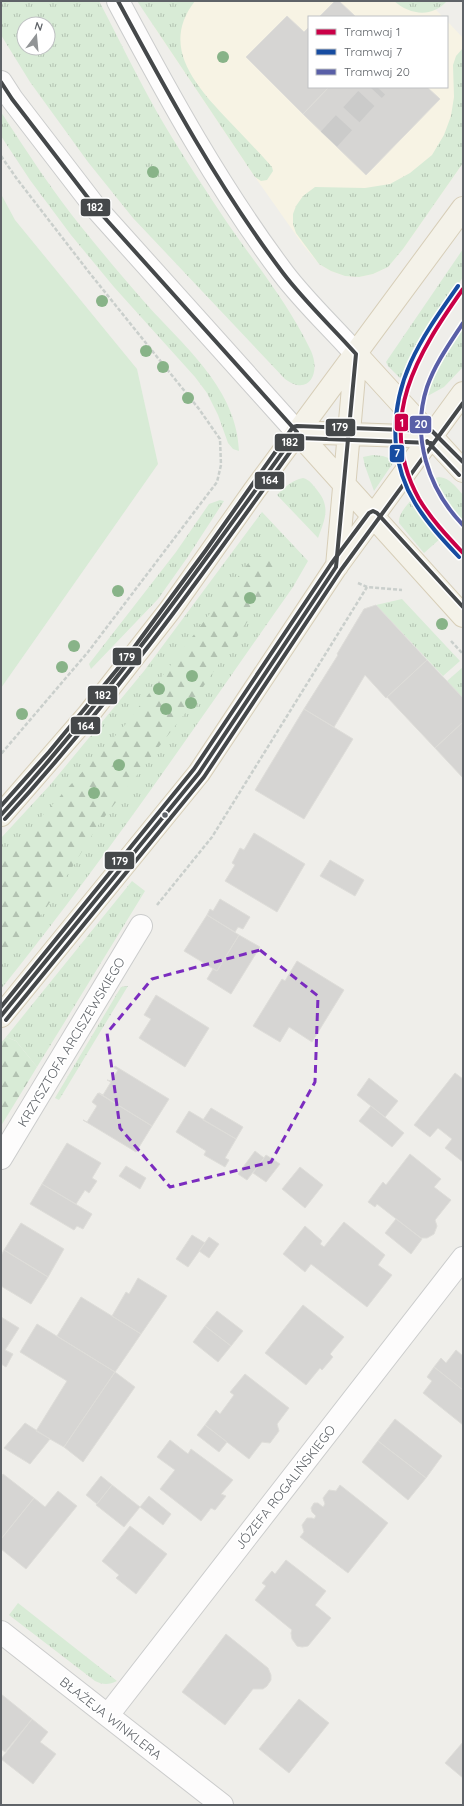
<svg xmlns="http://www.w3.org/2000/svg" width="464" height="1806" viewBox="0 0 464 1806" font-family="Quicksand,sans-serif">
	<defs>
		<pattern id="grass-tufts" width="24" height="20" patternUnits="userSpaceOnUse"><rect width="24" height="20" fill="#d8ebd6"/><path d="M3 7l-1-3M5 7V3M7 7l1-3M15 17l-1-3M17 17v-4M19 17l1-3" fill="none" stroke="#b2c2b1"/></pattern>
		<pattern id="forest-firs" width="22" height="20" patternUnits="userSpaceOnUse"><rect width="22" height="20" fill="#d8ebd6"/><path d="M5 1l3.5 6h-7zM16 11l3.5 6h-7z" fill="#b2c2b1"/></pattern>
	</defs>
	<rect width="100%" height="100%" fill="#efeeea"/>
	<path fill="#f7f3e4" d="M182 1H427L443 17H309V87H447V21L463 38V163L403 249 388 267 373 274 359 277 345 276 331 271 319 264 303 245 255 177 155 28Z"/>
	<path fill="url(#grass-tufts)" fill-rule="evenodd" d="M1 1H99C119 39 137 77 158 114 177 147 199 180 220 212 251 259 287 300 311 351 321 373 309 397 285 379L133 218 88 162 30 82 1 35ZM24 24H48V48H24Z
		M137 1H195C159 47 197 87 228 120 243 136 258 151 272 167L273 171 267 180 261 181 255 177Z
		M394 1H447C432 18 410 15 394 1Z
		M463 48V163L403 249 388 267 373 274 359 277 345 276 331 271 319 264 296 233 293 224V214L296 206 303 196 315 187 365 188 390 184 410 173 432 155 444 135 451 116 454 97 453 65 456 56Z
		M1 112C27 152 53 192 83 229 104 255 126 281 148 306 186 348 237 390 239 451L233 449 228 443 218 415 207 393 195 377 114 287 71 235 30 180 1 136Z
		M463 249V277L417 346 403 381 388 366 386 362 388 359Z
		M463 324V367L444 387 424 398 436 365Z
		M373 455 383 456 394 460 393 463 374 491 365 466 363 457Z
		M439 477C450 478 456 487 463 495V517L459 521 442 500 431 479Z
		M303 478C310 480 312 484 317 490 331 507 325 519 318 538L277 495C285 487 292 480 303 478Z
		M413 498 425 520 441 538 424 553 399 523C398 514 407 505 413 498Z
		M220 500 224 501 187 558 158 599 91 669 89 664 176 552 209 504Z
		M262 512 308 561 293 587C198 722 105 860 1 989V838L50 785 144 671Z
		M402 599 460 661 443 676 376 605Z
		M463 667V698L447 681Z
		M132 881 145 891 37 1067 16 1041 6 1037Z
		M128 986 59 1100 55 1098 121 987Z
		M18 1603 117 1681C109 1685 103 1685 95 1681L9 1615Z"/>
	<path fill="url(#forest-firs)" d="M263 556 272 560 277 566 276 580 186 712 99 824 55 895 33 927 1 962V861L125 725 253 557Z
		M6 1037 16 1041 37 1067 1 1126V1043Z"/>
	<path fill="#d8ebd6" d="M1 194 15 220 137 369 158 464 1 688Z"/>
	<path fill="#d6d5d3" stroke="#deddd9" d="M335 1H339L356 17H319Z
		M287 16 304 32 309 27V87H329L303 114 246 57Z
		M329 87H427L440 99 366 175 303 114Z
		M376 605 427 660 386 698 365 675 334 727 304 709 338 655 337 654 364 609Z
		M427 660 463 698V722L435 748 387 697Z
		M304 709 353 739 304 819 255 790Z
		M463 722V778L435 748Z
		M254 833 305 864 277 912 225 881 235 865 232 863 240 848 244 850Z
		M330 860 364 880 355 896 320 876Z
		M220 899 250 917 243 929 238 927 235 932 207 915 210 909 213 911Z
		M207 915 239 935 217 971 184 951Z
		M239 935 260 947 231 994 207 979 213 969 217 971Z
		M297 961 344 990 312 1042 289 1027 280 1042 253 1026 282 979 285 981Z
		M156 995 209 1028 185 1067 139 1038 151 1019 144 1015Z
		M115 1066 169 1099 152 1126 99 1093 103 1095 111 1082 107 1080 111 1081 118 1070 114 1068Z
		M455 1073 463 1079V1162L445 1148 452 1139 438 1128 430 1137 414 1125Z
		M369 1078 398 1101 385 1117 357 1095Z
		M98 1093 152 1126 136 1152 83 1120 87 1122 97 1106 92 1102Z
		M371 1106 404 1133 392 1147 359 1121Z
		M211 1108 243 1127 236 1139 203 1120Z
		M189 1111 236 1139 225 1158 229 1160 225 1167 204 1155 206 1151 176 1132Z
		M67 1143 101 1163 92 1178 97 1181 89 1193 85 1190 76 1204 42 1184Z
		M255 1151 264 1158 247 1180 238 1174Z
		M410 1154 441 1179 434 1187 451 1200 435 1220 437 1226 434 1234 427 1238H421L377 1204 375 1207 368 1202 383 1182 386 1185Z
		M266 1155 280 1164 266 1182 253 1173Z
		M126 1166 146 1178 140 1189 119 1176Z
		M300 1167 323 1185 305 1208 282 1189Z
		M42 1184 92 1214 83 1229 77 1226 74 1230 30 1204Z
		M396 1219 422 1239 411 1254 385 1233Z
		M344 1222 385 1255 378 1265 392 1275 367 1307 311 1264 305 1272 283 1254 305 1226 322 1241 320 1244 324 1247Z
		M21 1223 64 1249 48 1277 4 1250Z
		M192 1235 205 1243 188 1267 176 1259Z
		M209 1237 219 1244 209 1258 199 1251Z
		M4 1250 48 1277 31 1304 1 1286V1256Z
		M138 1278 167 1296 141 1334 112 1316 126 1292 129 1294Z
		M81 1297 141 1334 115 1372 57 1336Z
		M303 1305 344 1337 330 1354 333 1357 322 1370 320 1368 306 1385 265 1353Z
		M217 1311 243 1331 231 1346 205 1326Z
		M1 1317 19 1328 5 1350 13 1354 6 1367 1 1364Z
		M37 1324 115 1372 64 1447 36 1431 67 1381 20 1352Z
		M205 1326 231 1346 218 1362 193 1342Z
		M456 1350 463 1356V1390L434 1367 441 1358 446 1363Z
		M434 1367 463 1390V1425L423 1393 432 1381 427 1377Z
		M115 1372 135 1387 83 1462 64 1447Z
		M245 1374 289 1408 277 1424 279 1431 270 1443 262 1442 249 1459 205 1425 216 1410 220 1414 234 1395 230 1392Z
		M395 1419 442 1456 426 1478 378 1441Z
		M25 1423 50 1439 30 1464 4 1448Z
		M205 1425 227 1442 219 1452 197 1435Z
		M170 1440 188 1454 191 1449 233 1480 221 1494 226 1496 215 1510 211 1508 201 1521 160 1489 175 1470 157 1457Z
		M378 1441 426 1478 408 1500 362 1462Z
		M3 1474 34 1498 1 1539V1477Z
		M101 1476 112 1485 97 1504 86 1495Z
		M112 1485 140 1507 124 1527 96 1505Z
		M340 1485 388 1523 348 1573 300 1537 304 1532 302 1525 307 1518H312L314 1519 316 1516 312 1512 311 1508 314 1503H318L323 1507 325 1504 323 1498 329 1490 336 1491Z
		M58 1491 77 1506 26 1569 1 1549V1539L34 1498 45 1507Z
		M149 1496 171 1514 163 1525 140 1507Z
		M130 1526 167 1554 136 1594 116 1578 119 1575 102 1561Z
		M286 1560 326 1591 315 1605 331 1618 308 1646 302 1647 297 1646 292 1639 291 1633 292 1630 255 1600 266 1586 262 1583 272 1571 275 1574Z
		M226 1634 268 1668 271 1675V1680L267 1686 263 1689H253L225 1725 182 1692Z
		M1 1694 32 1719 5 1752 1 1749Z
		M299 1699 329 1723 289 1773 259 1749Z
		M32 1719 48 1732 40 1742 56 1754 33 1784 1 1759Z
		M463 1742V1778L445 1763Z"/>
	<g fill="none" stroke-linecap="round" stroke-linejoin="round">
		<path stroke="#cbcbca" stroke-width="22" stroke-dasharray="22 11" stroke-linecap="butt" d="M329 139 377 87"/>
		<g stroke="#cbcccc" stroke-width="24">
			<path id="minor" d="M118 1C168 95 219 188 283 273 305 302 332 327 356 354
				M1 82 12 99 95 207 297 432
				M1 1158 141 926
				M1 1632 222 1805
				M108 1715 463 1258"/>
		</g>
		<g stroke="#d7ceb8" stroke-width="24">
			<path id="major" d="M356 354 463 471
				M297 432 463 616
				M297 432 431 437
				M337 566 356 354
				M1 815 88 715 170 610 254 491 463 208
				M1 1016 199 773 336 567 463 393"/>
		</g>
		<path stroke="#cacfcc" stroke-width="2.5" stroke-dasharray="4 2" stroke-linecap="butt" d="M1 156 17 179 88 271 199 409 220 439 221 465 217 482 88 652 1 754
			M358 583 367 587 402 590
			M451 641 463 654
			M157 905 212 837 367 587"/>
		<use href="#minor" stroke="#fdfcfc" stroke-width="22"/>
		<use href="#major" stroke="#f4f2e9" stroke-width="22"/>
		<g stroke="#fff" stroke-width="7">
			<path id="bus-1" d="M1 82 12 99 95 207 297 432C202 565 111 694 1 815
				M1 1016 199 773 336 567 356 354C332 327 305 302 283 273 219 188 168 94 118 1"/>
		</g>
		<g stroke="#fff" stroke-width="7">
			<path id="bus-2" d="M427 441 459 475
				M5 819C115 699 206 570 300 438L431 443
				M6 1020 204 777 341 570 463 403"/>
		</g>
		<g stroke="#fff" stroke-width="7">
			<path id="bus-3" d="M1 806 49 752 124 661 206 550 293 427 297 426 432 431 463 462
				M1 1007 194 769 331 564 369 513 373 511 377 513 463 607"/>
		</g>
		<use href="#bus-1" stroke="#45484a" stroke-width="4"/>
		<use href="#bus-2" stroke="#45484a" stroke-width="4"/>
		<use href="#bus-3" stroke="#45484a" stroke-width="4"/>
		<g stroke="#fff" stroke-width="7">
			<path id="tram-1" d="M463 289C418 353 375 420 419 499 431 519 447 536 463 553"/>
		</g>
		<g stroke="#fff" stroke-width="7">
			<path id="tram-2" d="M458 286C423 336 390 381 396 446 398 466 404 485 415 503 427 523 443 540 459 557"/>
		</g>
		<g stroke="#fff" stroke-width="7">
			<path id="tram-3" d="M463 323C450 343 435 364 427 387 411 436 428 489 463 525"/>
		</g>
		<use href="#tram-1" stroke="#ca0047" stroke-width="4"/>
		<use href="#tram-2" stroke="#174ca1" stroke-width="4"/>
		<use href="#tram-3" stroke="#595fa7" stroke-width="4"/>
	</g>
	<g fill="#88b388">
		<circle cx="223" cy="57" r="6"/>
		<circle cx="153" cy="172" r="6"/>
		<circle cx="102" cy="301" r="6"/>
		<circle cx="146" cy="351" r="6"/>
		<circle cx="163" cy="367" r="6"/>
		<circle cx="188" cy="398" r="6"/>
		<circle cx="118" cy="591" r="6"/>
		<circle cx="250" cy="598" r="6"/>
		<circle cx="442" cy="624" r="6"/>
		<circle cx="74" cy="646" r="6"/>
		<circle cx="62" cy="667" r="6"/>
		<circle cx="192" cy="676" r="6"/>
		<circle cx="159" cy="689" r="6"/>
		<circle cx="191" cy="703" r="6"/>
		<circle cx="166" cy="709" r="6"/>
		<circle cx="22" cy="714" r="6"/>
		<circle cx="119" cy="765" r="6"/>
		<circle cx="94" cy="793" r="6"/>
	</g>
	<path fill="none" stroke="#7b2cbf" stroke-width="3" stroke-dasharray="8 5" stroke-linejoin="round" d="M260 950 318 996 315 1082 271 1162 170 1187 120 1128 107 1033 152 979Z"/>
	<circle fill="#5f6368" stroke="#fff" stroke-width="1.5" cx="165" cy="815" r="3.5"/>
	<g text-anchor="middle" stroke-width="3.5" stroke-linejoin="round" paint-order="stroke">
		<g font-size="13" fill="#5f6368" stroke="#fff">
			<text transform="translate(71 1042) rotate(-59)" y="5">KRZYSZTOFA ARCISZEWSKIEGO</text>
			<text transform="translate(285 1487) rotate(-52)" y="5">JÓZEFA ROGALIŃSKIEGO</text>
			<text transform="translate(111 1718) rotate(38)" y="5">BŁAŻEJA WINKLERA</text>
		</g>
	</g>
	<g stroke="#fff" stroke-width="1.5">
		<rect x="80" y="198" width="31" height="19" rx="4" fill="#45484a"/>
		<rect x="394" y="413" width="15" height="19" rx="4" fill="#ca0047"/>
		<rect x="409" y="415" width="23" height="19" rx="4" fill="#595fa7"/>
		<rect x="325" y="418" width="31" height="19" rx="4" fill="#45484a"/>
		<rect x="274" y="433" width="31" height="19" rx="4" fill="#45484a"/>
		<rect x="389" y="444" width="16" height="19" rx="4" fill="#174ca1"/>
		<rect x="254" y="471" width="31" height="19" rx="4" fill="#45484a"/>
		<rect x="112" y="647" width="30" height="19" rx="4" fill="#45484a"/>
		<rect x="87" y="685" width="31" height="20" rx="4" fill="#45484a"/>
		<rect x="70" y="716" width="31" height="19" rx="4" fill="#45484a"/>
		<rect x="104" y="851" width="31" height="19" rx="4" fill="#45484a"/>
	</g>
	<g font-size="11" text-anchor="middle" font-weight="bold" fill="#fff">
		<text x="95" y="211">182</text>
		<text x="402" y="427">1</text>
		<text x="421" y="428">20</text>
		<text x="340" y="431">179</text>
		<text x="290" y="446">182</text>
		<text x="397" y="457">7</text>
		<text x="270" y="484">164</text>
		<text x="127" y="661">179</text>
		<text x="103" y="699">182</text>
		<text x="86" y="730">164</text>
		<text x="120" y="865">179</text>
	</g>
	<rect width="464" height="1806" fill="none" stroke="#5f6368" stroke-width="4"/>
	<rect x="308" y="16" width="140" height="72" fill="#ffffff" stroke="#bfc1c3"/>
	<rect x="316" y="29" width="20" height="6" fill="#ca0047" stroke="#bfc1c3"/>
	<text x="344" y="36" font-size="12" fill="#5f6368">Tramwaj 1</text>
	<rect x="316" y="49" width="20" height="6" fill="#174ca1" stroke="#bfc1c3"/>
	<text x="344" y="56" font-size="12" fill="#5f6368">Tramwaj 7</text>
	<rect x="316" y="69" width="20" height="6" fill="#595fa7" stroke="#bfc1c3"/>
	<text x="344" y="76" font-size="12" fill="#5f6368">Tramwaj 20</text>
	<g transform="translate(36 36) rotate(16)"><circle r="19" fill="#ffffff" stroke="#bfc1c3"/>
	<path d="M0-3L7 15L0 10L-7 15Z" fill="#919496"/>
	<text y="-6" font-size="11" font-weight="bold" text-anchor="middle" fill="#5f6368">N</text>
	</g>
</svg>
